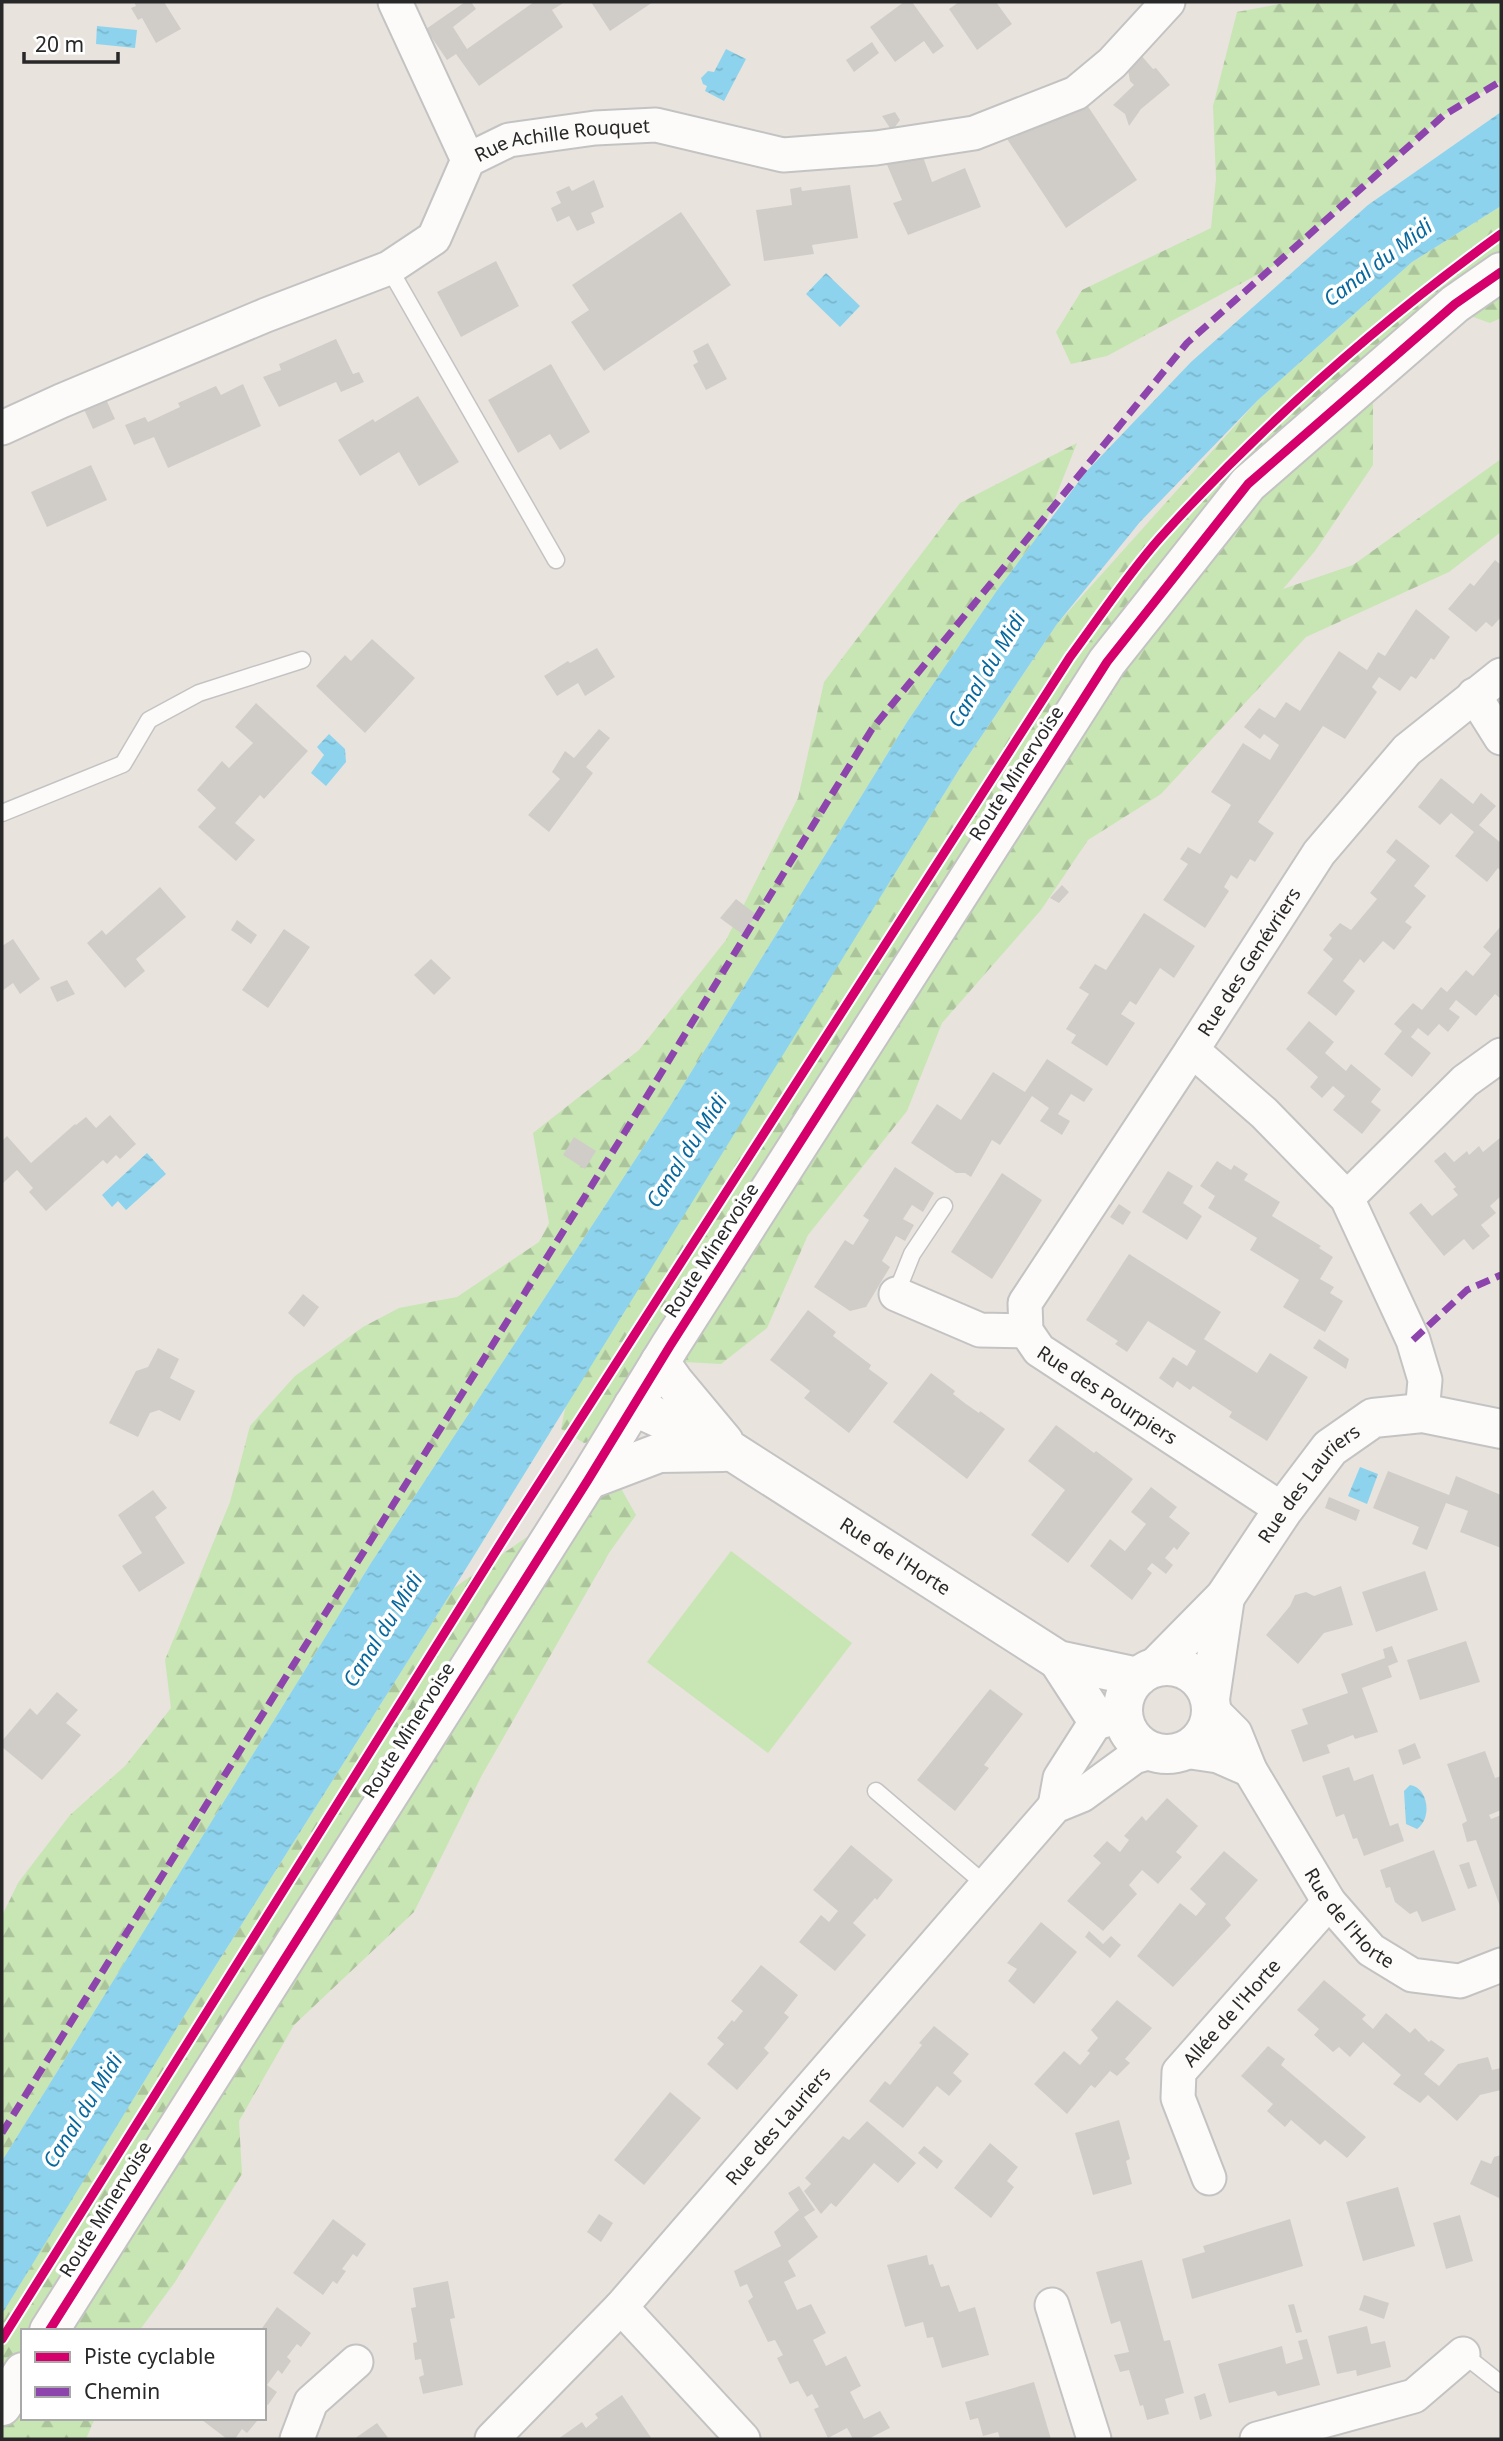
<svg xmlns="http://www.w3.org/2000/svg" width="1503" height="2441" viewBox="0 0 1503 2441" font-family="'Noto Sans',sans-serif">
	<defs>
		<pattern id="forest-firs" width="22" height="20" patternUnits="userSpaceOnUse" patternTransform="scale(1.75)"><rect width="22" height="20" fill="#c8e5b4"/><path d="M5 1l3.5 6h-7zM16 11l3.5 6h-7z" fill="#acc49b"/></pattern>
		<pattern id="water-ripples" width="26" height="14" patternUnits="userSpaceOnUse" patternTransform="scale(1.75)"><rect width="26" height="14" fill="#8dd3ed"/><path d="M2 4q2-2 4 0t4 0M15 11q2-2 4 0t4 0" fill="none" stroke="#7ab5cb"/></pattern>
	</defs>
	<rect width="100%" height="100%" fill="#e8e3dd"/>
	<path fill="url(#forest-firs)" d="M1290 2H1501V81L1444 115 1277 264 1107 356 1071 364 1056 332 1082 290 1211 228 1216 179 1213 106 1237 12Z
		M1501 206V318L1490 323 1434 303 1403 363 1373 401V465L1315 551 1283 589 1353 565 1501 459V532L1449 572 1306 637 1161 794 1088 840 1041 910 942 1023 907 1111 808 1235 767 1328 721 1364 684 1362 637 1434 584 1443 561 1429 566 1404 594 1357 960 768 1057 624 1258 400 1412 262Z
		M1077 443 1043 529 998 589 907 722 669 1108 371 1563 2 2161V1916L18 1883 70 1815 125 1766 171 1708 165 1660 230 1502 250 1426 295 1376 363 1327 399 1308 457 1297 539 1242 549 1223 533 1133 639 1050 726 940 798 798 824 682 960 503Z
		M614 1476 636 1515 609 1553 482 1775 414 1912 294 2025 239 2121 242 2174 175 2282 139 2331H23V2418H95L86 2439H2V2315L5 2308 189 2008 454 1588Z"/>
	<path fill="#c8e5b4" d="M731 1551 852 1643 768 1753 647 1662Z"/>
	<path fill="url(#water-ripples)" d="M97 26 137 30 135 48 96 44Z
		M726 49 746 59 724 101 705 91 707 86 703 84 701 78 708 71 714 72Z
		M1501 112V206L1412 262 1258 400 1140 522 1057 624 960 768 454 1588 189 2008 2 2314V2161L371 1563 669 1108 907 722 998 589 1086 472 1191 362 1368 205Z
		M826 273 860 306 840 327 806 294Z
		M329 734 345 749 346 762 326 786 311 773 324 755 317 747Z
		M147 1153 166 1174 126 1210 118 1201 112 1207 102 1195Z
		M1360 1467 1378 1474 1367 1504 1348 1496Z
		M1410 1785C1429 1788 1432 1819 1417 1829L1406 1824 1404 1791Z"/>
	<path fill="#d0cdc9" d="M134 2H164L181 29 156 43 142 18 138 20 131 8 136 6Z
		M465 2H471L476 9 453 27 467 49 534 2H565L552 10 563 27 479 86 456 54 447 60 426 29Z
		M591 2H653L610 31Z
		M904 2H912L944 46 933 54 924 41 895 62 870 27Z
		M959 2H996L1012 24 977 50 949 9Z
		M872 42 879 53 854 72 846 60Z
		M1140 54 1153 69 1156 68 1170 85 1141 109 1129 126 1125 114 1113 105 1134 85 1130 81 1128 70Z
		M1085 102 1137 180 1066 228 1005 136Z
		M895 112 900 120 892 131 882 116Z
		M922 154 932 182 965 168 981 207 908 235 893 203 902 200 885 160Z
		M594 180 604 207 591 213 595 223 577 231 569 216 557 222 551 208 561 203 556 192 569 186 572 191Z
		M850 185 858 238 812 245 814 254 764 261 756 210 792 205 790 189 801 187 802 191Z
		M681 212 731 285 604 371 571 322 589 310 572 285Z
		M496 261 519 306 461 337 437 292Z
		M336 339 353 374 359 372 364 382 341 392 336 382 279 407 263 377 281 370 279 364Z
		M708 343 727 379 706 390 693 365 698 362 693 351Z
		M551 364 590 432 560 450 550 434 518 453 488 400Z
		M243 384 261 426 168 468 154 437 134 445 125 425 145 417 148 422 180 407 178 403 216 386 221 395Z
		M104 395 115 419 93 429 82 405Z
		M418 396 459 462 419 486 399 452 360 476 338 440 373 419 375 422Z
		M91 465 107 500 47 527 31 492Z
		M1495 560 1501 565V617L1492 627 1486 622 1476 632 1448 609 1470 583 1474 586Z
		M1416 609 1450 637 1434 660 1431 658 1416 679 1411 676 1400 691 1379 677 1372 687 1377 692 1345 739 1323 726 1258 822 1274 833 1255 862 1250 859 1237 879 1231 875 1224 887 1229 891 1205 928 1163 900 1188 864 1180 859 1188 847 1200 854 1231 805 1211 792 1243 743 1270 760 1279 745 1264 734 1260 739 1244 727 1259 708 1275 718 1286 702 1300 711 1339 651 1367 670 1378 652 1385 656Z
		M372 639 415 678 365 733 316 686 345 655 351 661Z
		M597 648 615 677 585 696 578 683 557 696 544 676 568 661 570 663Z
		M256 703 308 751 264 799 260 795 235 823 255 840 236 861 198 827 216 808 197 790 222 761 229 768 253 743 235 727Z
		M599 729 610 738 586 767 593 773 549 832 528 815 560 779 552 772 565 751 574 758Z
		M1441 778 1473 804 1481 793 1496 806 1479 825 1501 843V871L1498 868 1487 882 1455 856 1474 832 1451 813 1440 825 1418 807Z
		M1396 839 1430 866 1414 886 1426 896 1405 922 1412 927 1394 950 1383 941 1364 963 1360 959 1343 981 1355 991 1336 1016 1307 993 1333 959 1323 950 1332 938 1329 935 1340 923 1351 930 1377 899 1370 893 1396 860 1386 852Z
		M1062 885 1069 892 1059 903 1050 898Z
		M160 887 186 917 136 959 145 971 125 988 87 943 102 930 106 935Z
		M736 899 757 915 742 934 720 918Z
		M1144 913 1195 946 1174 978 1160 968 1136 1005 1130 1001 1121 1014 1135 1023 1107 1066 1071 1043 1076 1035 1066 1029 1089 994 1079 988 1095 964 1106 970Z
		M237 920 257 935 251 944 231 930Z
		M1501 926V999L1495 994 1476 1016 1456 1000 1449 1009 1460 1017 1448 1032 1439 1024 1428 1036 1418 1028 1411 1037 1431 1053 1412 1077 1384 1054 1402 1031 1394 1024 1413 1003 1422 1010 1441 987 1447 992 1466 970 1473 976 1491 954 1483 947Z
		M284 929 310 947 268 1008 242 990Z
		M13 939 40 979 20 994 13 983 2 991V946Z
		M431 959 451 978 434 995 414 975Z
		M67 980 75 994 57 1002 50 987Z
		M1309 1021 1334 1042 1325 1053 1346 1071 1351 1064 1381 1089 1371 1102 1381 1110 1362 1134 1333 1110 1345 1096 1333 1086 1322 1098 1310 1087 1318 1077 1286 1049Z
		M1047 1059 1093 1089 1084 1102 1071 1094 1058 1114 1070 1121 1062 1135 1040 1121 1049 1108 1032 1096 1000 1145 992 1140 971 1177 965 1173H956L911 1143 937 1104 961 1120 993 1072 1025 1092Z
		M110 1115 136 1144 120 1159 116 1155 107 1164 103 1160 46 1211 29 1192 33 1188 17 1170 2 1184V1141L7 1136 31 1163 75 1124 76 1125 86 1117 96 1128Z
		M574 1137 596 1151 585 1169 563 1155Z
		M1501 1137V1196L1490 1206 1496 1213 1481 1225 1490 1236 1473 1250 1464 1239 1444 1256 1409 1213 1421 1203 1432 1216 1458 1195 1453 1189 1456 1187 1434 1161 1445 1152 1454 1162 1467 1151 1469 1155 1479 1146 1483 1152Z
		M1217 1161 1231 1170 1234 1165 1248 1174 1244 1180 1280 1202 1272 1216 1321 1246 1319 1248 1333 1257 1320 1279 1334 1287 1330 1293 1343 1301 1325 1332 1283 1307 1299 1280 1250 1250 1257 1238 1208 1208 1215 1196 1200 1186Z
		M895 1167 934 1193 923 1212 912 1205 903 1219 914 1225 909 1234 905 1241 896 1236 882 1261 890 1267 866 1307 850 1311 814 1287 845 1240 853 1245 869 1220 863 1216Z
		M1168 1171 1193 1186 1183 1203 1202 1216 1187 1240 1142 1212Z
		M1002 1173 1042 1200 992 1279 951 1252Z
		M1119 1204 1131 1212 1123 1225 1110 1217Z
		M1129 1254 1221 1312 1204 1339 1257 1373 1270 1353 1308 1377 1267 1441 1229 1417 1232 1412 1193 1386 1190 1390 1177 1381 1173 1388 1159 1378 1173 1357 1187 1366 1196 1351 1148 1321 1127 1352 1115 1344 1118 1341 1086 1320Z
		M303 1294 319 1307 304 1327 288 1313Z
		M808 1310 836 1332 833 1336 871 1365 869 1369 888 1383 849 1433 804 1398 810 1391 770 1360Z
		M1319 1339 1349 1359 1346 1369 1313 1348Z
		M158 1348 179 1359 170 1378 195 1391 180 1421 159 1410 150 1413 138 1437 109 1423 136 1371 148 1367Z
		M931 1373 955 1391 953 1394 966 1404 979 1413 980 1411 1005 1429 967 1479 893 1422Z
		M1056 1425 1094 1453 1096 1451 1133 1479 1068 1563 1031 1535 1065 1490 1028 1461Z
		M1388 1471 1449 1495 1456 1476 1501 1495V1548L1460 1532 1468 1511 1446 1503 1427 1550 1412 1544 1419 1527 1373 1508Z
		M1151 1487 1177 1507 1169 1517 1190 1533 1177 1550 1174 1547 1165 1558 1173 1565 1166 1574 1152 1563 1147 1569 1152 1573 1132 1600 1090 1566 1110 1539 1125 1551 1146 1524 1131 1512Z
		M153 1490 167 1508 155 1517 185 1563 139 1592 122 1566 142 1553 118 1515Z
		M1329 1497 1360 1510 1356 1521 1325 1508Z
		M1425 1571 1438 1610 1376 1632 1362 1592Z
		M1341 1586 1353 1625 1324 1633 1298 1664 1266 1635 1290 1606 1295 1595 1306 1592 1314 1596Z
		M1466 1641 1480 1682 1420 1700 1407 1660Z
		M1392 1646 1398 1662 1388 1666 1392 1677 1362 1688 1378 1732 1355 1739 1353 1735 1327 1745 1330 1753 1303 1762 1291 1730 1308 1724 1302 1709 1348 1693 1341 1674 1385 1658 1383 1649Z
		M990 1689 1023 1714 984 1765 989 1768 955 1811 917 1780Z
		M57 1692 78 1710 66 1723 81 1735 42 1780 2 1747V1741L30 1708 37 1715Z
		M1415 1743 1421 1758 1403 1765 1398 1750Z
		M1485 1751 1495 1778 1501 1776V1810L1489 1815 1491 1819 1501 1815V1909L1476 1840 1467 1842 1462 1824 1467 1821 1447 1764Z
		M1349 1767 1354 1781 1373 1774 1390 1826 1398 1823 1404 1841 1364 1856 1357 1838 1353 1839 1344 1814 1336 1817 1322 1776Z
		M1167 1798 1198 1826 1176 1852 1182 1857 1158 1884 1142 1870 1129 1885 1137 1894 1103 1931 1067 1901 1101 1863 1093 1856 1107 1841 1120 1852 1129 1840 1124 1836 1142 1816 1146 1821Z
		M851 1845 893 1880 877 1900 875 1898 853 1923 866 1935 835 1971 799 1942 821 1915 829 1922 838 1911 813 1890Z
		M1434 1850 1456 1910 1422 1922 1417 1911 1410 1914 1395 1902 1390 1887 1386 1888 1380 1870Z
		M1224 1851 1258 1880 1225 1918 1231 1925 1173 1987 1137 1956 1180 1903 1196 1916 1206 1904 1190 1889Z
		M1469 1862 1477 1886 1468 1889 1459 1865Z
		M1041 1922 1077 1952 1034 2004 1008 1981 1017 1969 1007 1963Z
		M1089 1931 1103 1944 1111 1936 1121 1945 1110 1958 1085 1937Z
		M761 1965 798 1995 784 2013 789 2017 764 2048 769 2053 737 2090 707 2064 724 2044 717 2038 732 2020 734 2022 743 2011 731 2001Z
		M1324 1980 1366 2015 1362 2019 1373 2029 1386 2013 1410 2033 1415 2028 1429 2042 1431 2040 1445 2050 1424 2074 1439 2086 1458 2064 1488 2057 1492 2070 1501 2068V2090L1480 2095 1457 2121 1428 2095 1420 2103 1393 2084 1401 2075 1363 2042 1350 2057 1339 2047 1333 2052 1314 2035 1319 2029 1297 2010Z
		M1117 2000 1152 2028 1125 2059 1130 2063 1117 2076 1110 2071 1095 2088 1091 2085 1067 2114 1034 2084 1064 2051 1080 2065 1090 2053 1087 2051 1098 2038 1091 2030Z
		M934 2026 969 2054 953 2073 962 2081 949 2096 937 2086 903 2128 869 2101 885 2081 890 2085 922 2045 919 2043Z
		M1268 2046 1285 2059 1281 2065 1366 2137 1347 2158 1325 2140 1320 2145 1291 2120 1285 2127 1267 2111 1273 2104 1241 2076Z
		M670 2092 701 2118 644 2185 614 2160Z
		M1119 2120 1130 2159 1126 2161 1132 2184 1093 2195 1075 2133Z
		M867 2121 916 2163 898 2183 874 2163 836 2207 831 2203 821 2214 804 2191 811 2184 805 2178 843 2136 849 2140Z
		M990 2143 1018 2167 1007 2181 1014 2187 991 2218 954 2188Z
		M924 2146 943 2161 937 2169 918 2153Z
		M1501 2155V2204L1499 2198 1470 2184 1481 2160 1491 2164 1494 2157Z
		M799 2186 815 2210 804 2217 818 2237 788 2261 796 2276 784 2282 797 2310 811 2304 826 2333 813 2340 826 2366 846 2356 861 2386 850 2392 864 2419 880 2411 890 2428 868 2439H853L847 2428 828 2438 814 2409 819 2407 812 2394 807 2397 798 2381 790 2384 777 2358 783 2355 775 2340 768 2342 748 2301 753 2297 747 2284 740 2287 734 2271 781 2246 774 2232 799 2210 788 2193Z
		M1398 2187 1415 2246 1363 2261 1346 2202Z
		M599 2214 613 2223 601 2242 587 2232Z
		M1460 2215 1473 2261 1446 2269 1433 2223Z
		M333 2219 366 2244 357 2257 353 2254 342 2269 346 2271 337 2284 333 2281 323 2295 293 2273Z
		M1290 2219 1303 2266 1192 2299 1182 2259 1205 2252 1203 2246Z
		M927 2255 929 2265 933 2264 941 2287 949 2285 959 2312 975 2307 989 2355 942 2368 933 2337 927 2338 923 2322 905 2327 887 2265Z
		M1142 2260 1164 2341 1170 2340 1184 2393 1165 2399 1169 2414 1147 2420 1143 2405 1140 2406 1129 2370 1120 2372 1114 2355 1129 2352 1120 2321 1111 2324 1096 2272Z
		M448 2281 455 2318 450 2319 463 2385 423 2394 419 2377 424 2375 421 2359 415 2360 413 2343 417 2342 411 2308 416 2307 413 2288Z
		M1364 2295 1389 2303 1384 2319 1359 2310Z
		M1294 2304 1302 2332 1296 2333 1288 2305Z
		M277 2307 311 2333 301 2347 297 2344 287 2357 291 2361 282 2374 278 2370 267 2385 277 2392 268 2405 264 2403V2331H260Z
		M1367 2326 1371 2344 1385 2341 1391 2367 1357 2376 1356 2370 1337 2374 1328 2336Z
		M1307 2339 1320 2385 1278 2396 1275 2391 1229 2403 1218 2364 1282 2346 1286 2364 1303 2359 1298 2341Z
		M1034 2382 1051 2439H1000L998 2432 983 2436 978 2418 970 2420 965 2402Z
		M1205 2393 1212 2416 1200 2420 1194 2397Z
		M622 2395 652 2439H558L582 2422 586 2428 598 2418 595 2414Z
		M203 2418H254L257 2421 247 2433 242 2429 235 2439H227L202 2420Z
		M377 2423 389 2439H354Z"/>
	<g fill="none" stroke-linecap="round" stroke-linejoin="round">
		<g stroke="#c4c3c3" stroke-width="19">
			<path id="lane" d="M389 268 556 560
				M2 813 123 764 149 720 199 693 302 660
				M896 1294 912 1254 944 1206
				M876 1791 986 1885
				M1463 2354 1501 2384"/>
		</g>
		<g stroke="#c4c3c3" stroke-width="37">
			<g id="street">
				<path d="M395 2 468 160"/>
				<path id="s1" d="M2 428 61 401 266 315 389 268 434 238 468 160 509 140 595 128 656 125 783 155 876 148 974 133 1076 93 1112 63 1168 2"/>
				<path d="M1474 695 1501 738"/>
				<path id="s2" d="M1192 1050 1025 1303 1026 1331 1039 1350 1283 1510"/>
				<path d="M1347 1198 1465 1081 1501 1055"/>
				<path d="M896 1294 980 1330 1026 1331"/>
				<path id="s3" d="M1422 1413 1425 1380 1413 1340 1347 1198 1264 1113 1192 1050 1319 853 1407 750 1501 675"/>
				<path id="s4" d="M1212 1710 1235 1733 1250 1770 1329 1902 1371 1950 1412 1975 1460 1981 1501 1965"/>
				<path d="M1184 1751 1218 1756 1250 1770"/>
				<path d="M1055 1806 1060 1778 1097 1720"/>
				<path id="s5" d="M1209 2178 1178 2098 1179 2072 1329 1902"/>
				<path d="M1052 2305 1094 2439"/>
				<path d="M621 2307 743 2439"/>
				<path d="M297 2439 311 2402 356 2362"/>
				<path id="s6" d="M492 2439 621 2307 1055 1806 1082 1795 1134 1757 1151 1752"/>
				<path d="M1257 2439 1414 2396 1463 2354"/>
			</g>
		</g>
		<g stroke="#c4c3c3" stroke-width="42">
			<g id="secondary">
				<path d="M660 1362 674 1382 724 1442"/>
				<path id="s7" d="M633 1406 733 1452 1058 1660 1138 1677"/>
				<path d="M588 1480 659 1453 723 1452"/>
				<path d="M1058 1660 1097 1720 1123 1713"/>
				<circle cx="1167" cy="1710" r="44"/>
				<path id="s8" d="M1156 1667 1225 1597 1283 1510 1330 1448 1373 1418 1422 1413 1501 1429"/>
				<path d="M1210 1699 1225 1597"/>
				<path d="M49 2331 588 1480 670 1346 1107 662 1248 484 1455 304 1501 272"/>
				<path d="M2 2406 23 2372"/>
			</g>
		</g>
		<use href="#lane" stroke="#fcfbfa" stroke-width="16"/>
		<use href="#street" stroke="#fcfbfa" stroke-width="33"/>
		<use href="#secondary" stroke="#fcfbfa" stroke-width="38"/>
		<path stroke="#8e44ad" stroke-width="7" stroke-dasharray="14 7" stroke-linecap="butt" d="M1413 1340 1467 1290 1501 1275
			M2 2133 625 1132 872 729 1187 343 1444 115 1501 81"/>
		<g stroke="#fff" stroke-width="13">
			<path id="cycleway" d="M49 2331 588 1480 670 1346 1107 662 1248 484 1455 304 1501 272
				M2 2339 511 1527 1070 657C1099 618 1127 575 1160 538 1262 425 1378 323 1501 234"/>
		</g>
		<use href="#cycleway" stroke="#d6006c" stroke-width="9"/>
	</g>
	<g text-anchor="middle" stroke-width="7" stroke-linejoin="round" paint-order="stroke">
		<g font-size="19" fill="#282828" stroke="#fff">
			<text dy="7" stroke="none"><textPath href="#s1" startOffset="656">Rue Achille Rouquet</textPath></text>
			<text transform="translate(1016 773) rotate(-57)" y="7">Route Minervoise</text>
			<text dy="7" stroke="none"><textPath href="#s3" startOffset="551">Rue des Genévriers</textPath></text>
			<text transform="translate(711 1250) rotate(-57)" y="7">Route Minervoise</text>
			<text dy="7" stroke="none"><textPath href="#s2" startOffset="436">Rue des Pourpiers</textPath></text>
			<text dy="7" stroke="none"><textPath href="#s8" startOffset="240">Rue des Lauriers</textPath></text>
			<text dy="7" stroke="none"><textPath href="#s7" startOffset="303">Rue de l'Horte</textPath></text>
			<text transform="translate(408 1730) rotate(-58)" y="7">Route Minervoise</text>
			<text dy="7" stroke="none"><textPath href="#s4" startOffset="252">Rue de l'Horte</textPath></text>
			<text dy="7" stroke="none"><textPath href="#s5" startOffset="191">Allée de l'Horte</textPath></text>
			<text dy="7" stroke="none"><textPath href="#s6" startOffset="424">Rue des Lauriers</textPath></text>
			<text transform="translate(105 2209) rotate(-58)" y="7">Route Minervoise</text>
		</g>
		<g font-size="21" font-style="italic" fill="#07689e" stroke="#fff">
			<text transform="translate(1378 263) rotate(-37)" y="7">Canal du Midi</text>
			<text transform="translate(987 670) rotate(-59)" y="7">Canal du Midi</text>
			<text transform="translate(687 1151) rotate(-57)" y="7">Canal du Midi</text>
			<text transform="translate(383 1630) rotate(-58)" y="7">Canal du Midi</text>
			<text transform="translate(83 2111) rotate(-58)" y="7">Canal du Midi</text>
		</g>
	</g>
	<rect width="1503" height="2441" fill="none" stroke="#282828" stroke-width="7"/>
	<rect x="21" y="2329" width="245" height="91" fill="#ffffff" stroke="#a9a9a9" stroke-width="2"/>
	<rect x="35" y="2352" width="35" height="10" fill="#d6006c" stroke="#a9a9a9" stroke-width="2"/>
	<text x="84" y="2364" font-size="21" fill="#282828">Piste cyclable</text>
	<rect x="35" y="2387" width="35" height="10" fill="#8e44ad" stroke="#a9a9a9" stroke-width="2"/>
	<text x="84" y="2399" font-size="21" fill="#282828">Chemin</text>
	<path d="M24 52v10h94v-10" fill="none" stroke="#282828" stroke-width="3.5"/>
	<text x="35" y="52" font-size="21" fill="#282828" stroke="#ffffff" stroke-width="5" paint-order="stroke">20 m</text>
</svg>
